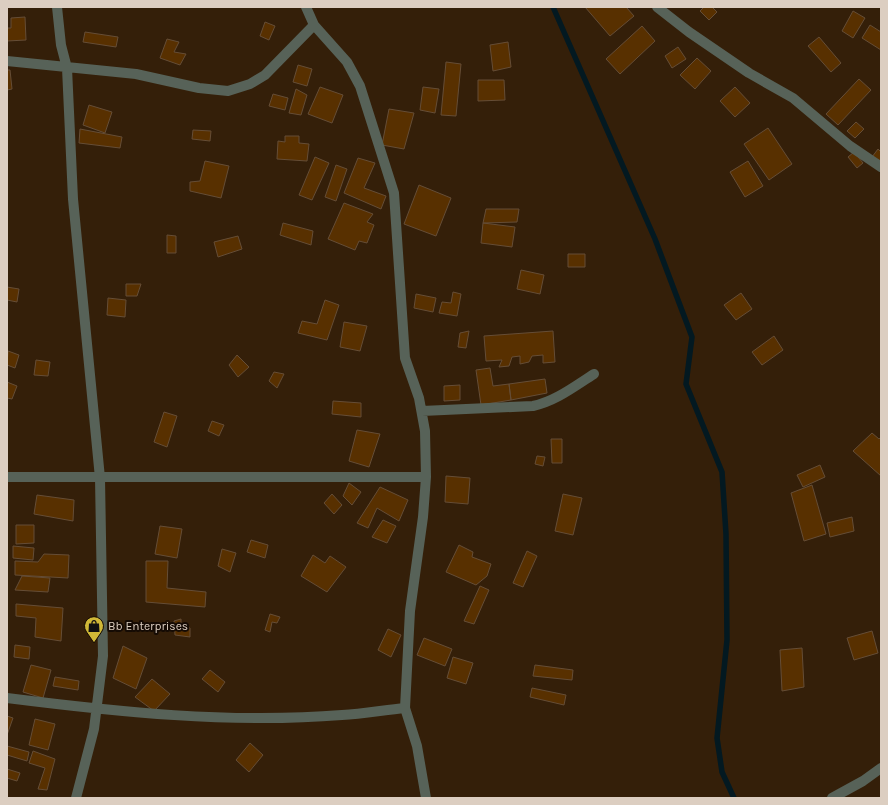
<svg xmlns="http://www.w3.org/2000/svg" width="888" height="805" viewBox="0 0 888 805" font-family="Karla,sans-serif">
	<rect width="100%" height="100%" fill="#341f09"/>
	<g fill="none" stroke-linecap="round" stroke-linejoin="round">
		<path stroke="#031921" stroke-width="5.5" d="M553 7 655 239 692 337 686 384 722 472 726 534 727 640 717 738 722 772 734 798"/>
	</g>
	<path fill="#583000" stroke="#654d36" d="M585 7H626L634 16 610 36Z
		M704 7H712L717 12 709 20 700 11Z
		M853 11 865 18 853 38 842 31Z
		M25 17 26 40 7 41V28H11V18Z
		M265 22 275 26 269 40 260 36Z
		M870 25 881 32V50L862 38Z
		M642 26 655 41 620 74 606 59Z
		M85 32 118 37 116 47 83 42Z
		M819 37 841 63 831 72 808 46Z
		M167 39 179 42 174 52 186 54 180 65 160 58Z
		M508 42 511 67 493 71 490 45Z
		M678 47 686 59 672 68 665 56Z
		M697 58 711 71 695 89 680 75Z
		M446 62 461 64 456 116 441 115Z
		M298 65 312 69 307 86 293 82Z
		M7 70H10L12 89 7 90Z
		M859 79 871 90 838 125 826 114Z
		M478 80H504L505 100 478 101Z
		M320 87 343 95 332 123 308 114Z
		M423 87 439 89 435 113 420 110Z
		M735 87 750 103 735 117 720 101Z
		M296 89 307 95 301 115 289 113Z
		M273 94 288 98 285 110 269 106Z
		M89 105 112 112 105 133 83 125Z
		M389 109 414 113 404 149 382 145Z
		M856 122 864 129 855 138 847 131Z
		M768 128 792 164 769 180 744 144Z
		M80 129 122 137 120 148 79 143Z
		M193 130 211 131 210 141 192 139Z
		M285 136H299V143L309 144 307 161 277 159 278 141 285 142Z
		M878 149 881 152V161L872 157Z
		M854 152 863 163 857 168 848 157Z
		M315 157 329 163 312 200 299 195Z
		M358 158 375 163 364 188 386 196 381 209 344 193Z
		M205 161 229 166 221 198 190 191V182L200 181Z
		M748 161 763 186 745 197 730 172Z
		M336 165 347 169 336 201 325 197Z
		M419 185 451 198 436 236 404 224Z
		M344 203 373 214 367 222 374 225 367 243 359 241 355 250 328 239Z
		M486 209H519L517 222 483 223Z
		M283 223 313 231 311 245 280 235Z
		M483 223 515 227 512 247 481 243Z
		M167 235 176 236V253H167Z
		M238 236 242 249 218 257 214 242Z
		M568 254H585V267H568Z
		M521 270 544 275 540 294 517 289Z
		M126 284H141L137 296H126Z
		M7 287 19 289 17 302 7 300Z
		M453 292 461 294 457 316 439 313 442 302 451 303Z
		M741 293 752 309 736 320 724 305Z
		M416 294 436 298 433 312 414 308Z
		M108 298 126 300 125 317 107 315Z
		M325 300 339 305 327 340 298 333 302 321 317 324Z
		M344 322 367 326 360 351 340 347Z
		M469 331 466 348 458 347 460 333Z
		M553 331 555 362 543 363V355L532 356 529 362 520 364V356L512 357 509 366 499 367 502 360 486 361 484 336Z
		M774 336 783 350 762 365 752 352Z
		M8 351 19 355 15 368 7 365Z
		M237 355 249 367 238 377 229 365Z
		M36 360 50 362 48 376 34 375Z
		M490 368 493 386 509 384 511 400 481 405 476 370Z
		M274 372 284 374 277 388 269 381Z
		M545 379 547 393 511 400 509 384Z
		M7 382 17 386 12 399 7 398Z
		M460 385V400L444 401V386Z
		M333 401 361 403V417L332 414Z
		M164 412 177 416 167 447 154 442Z
		M212 421 224 425 219 436 208 431Z
		M357 430 380 434 369 467 349 461Z
		M872 433 879 439 881 437V476L853 451Z
		M551 439H562V463H552Z
		M537 456 545 457 543 466 535 464Z
		M820 465 825 477 803 487 797 475Z
		M446 476 470 478 468 504 445 502Z
		M349 483 361 492 352 505 343 496Z
		M812 485 826 534 804 541 791 493Z
		M380 487 408 500 399 521 377 508 368 528 357 523Z
		M332 494 342 505 334 514 324 503Z
		M563 494 582 498 573 535 555 531Z
		M37 495 74 500 73 521 34 514Z
		M852 517 854 531 830 537 827 523Z
		M383 520 396 526 387 543 372 537Z
		M16 525H34V543L16 544Z
		M160 526 182 529 177 558 155 554Z
		M251 540 268 545 265 558 247 552Z
		M459 545 473 552 472 557 491 564 487 576 476 585 446 572Z
		M13 546 34 548 33 560 13 558Z
		M222 549 236 553 230 572 218 566Z
		M527 551 537 556 523 587 513 583Z
		M44 554 69 555 68 578 15 575V561L38 562Z
		M313 555 325 563 330 556 346 567 327 592 301 576Z
		M146 561H168L167 588 206 592 205 607 146 602Z
		M22 576 50 578 48 592 15 590Z
		M480 586 489 590 474 624 464 621Z
		M16 604 63 608 61 641 35 637 36 618 16 616Z
		M270 614 280 617 277 623 272 622 270 632 265 630Z
		M181 619V625L190 628V637L175 635 174 621Z
		M388 629 401 635 391 657 378 650Z
		M872 631 878 653 854 660 847 638Z
		M424 638 452 649 445 666 417 655Z
		M15 645 30 647 29 659 14 657Z
		M123 646 147 658 136 689 113 678Z
		M802 648 804 687 782 691 780 650Z
		M453 657 473 663 466 684 447 678Z
		M31 665 51 670 43 698 23 692Z
		M535 665 573 670 572 680 533 676Z
		M210 670 225 682 218 692 202 679Z
		M55 677 79 681 78 690 53 686Z
		M152 679 170 694 154 711 135 697Z
		M532 688 566 695 564 705 530 697Z
		M7 716 13 718 7 735Z
		M35 719 55 724 48 750 29 745Z
		M250 743 263 755 249 772 236 760Z
		M7 746 29 752 27 761 7 755Z
		M33 751 55 759 47 790 38 789 45 768 29 763Z
		M7 769 20 773 17 781 7 778Z"/>
	<g fill="none" stroke-linecap="round" stroke-linejoin="round">
		<path stroke="#576258" stroke-width="10" d="M57 7 61 45 67 68 73 199 100 478 103 656 94 729 76 798
			M306 7 314 25 347 62 360 86 394 193 405 358 419 398 425 431 426 477 423 517 410 611 405 708 417 746 426 798
			M657 7 689 32 749 73 793 98 850 146 881 167
			M7 61 136 74 199 88 228 91 250 84 265 75 314 25
			M422 411 533 406C556 401 575 386 594 374
			M7 477H426
			M7 698C118 712 230 724 342 715 363 714 384 710 405 708
			M832 798 863 781 881 768"/>
	</g>
	<defs>
		<g id="shop-pin" transform="scale(1)"><path d="M0 17L-7.5 6A9.5 9.5 0 1 1 7.5 6Z" fill="#d0b837" stroke="#150b04"/><path d="M-5-2.5h2.3a2.7 3.5 0 0 1 5.4 0H5L5.5 6h-11ZM-1.5-2.5h3a1.5 2.3 0 0 0-3 0Z" fill="#111"/></g>
	</defs>
	<g fill-rule="evenodd">
		<use href="#shop-pin" x="94" y="626"/>
	</g>
	<g text-anchor="middle" stroke-width="4" stroke-linejoin="round" paint-order="stroke">
		<g font-size="12" fill="#dccec1" stroke="#150b04" text-anchor="start">
			<text x="108" y="630">Bb Enterprises</text>
		</g>
	</g>
	<rect width="888" height="805" fill="none" stroke="#dccec1" stroke-width="16"/>
</svg>
